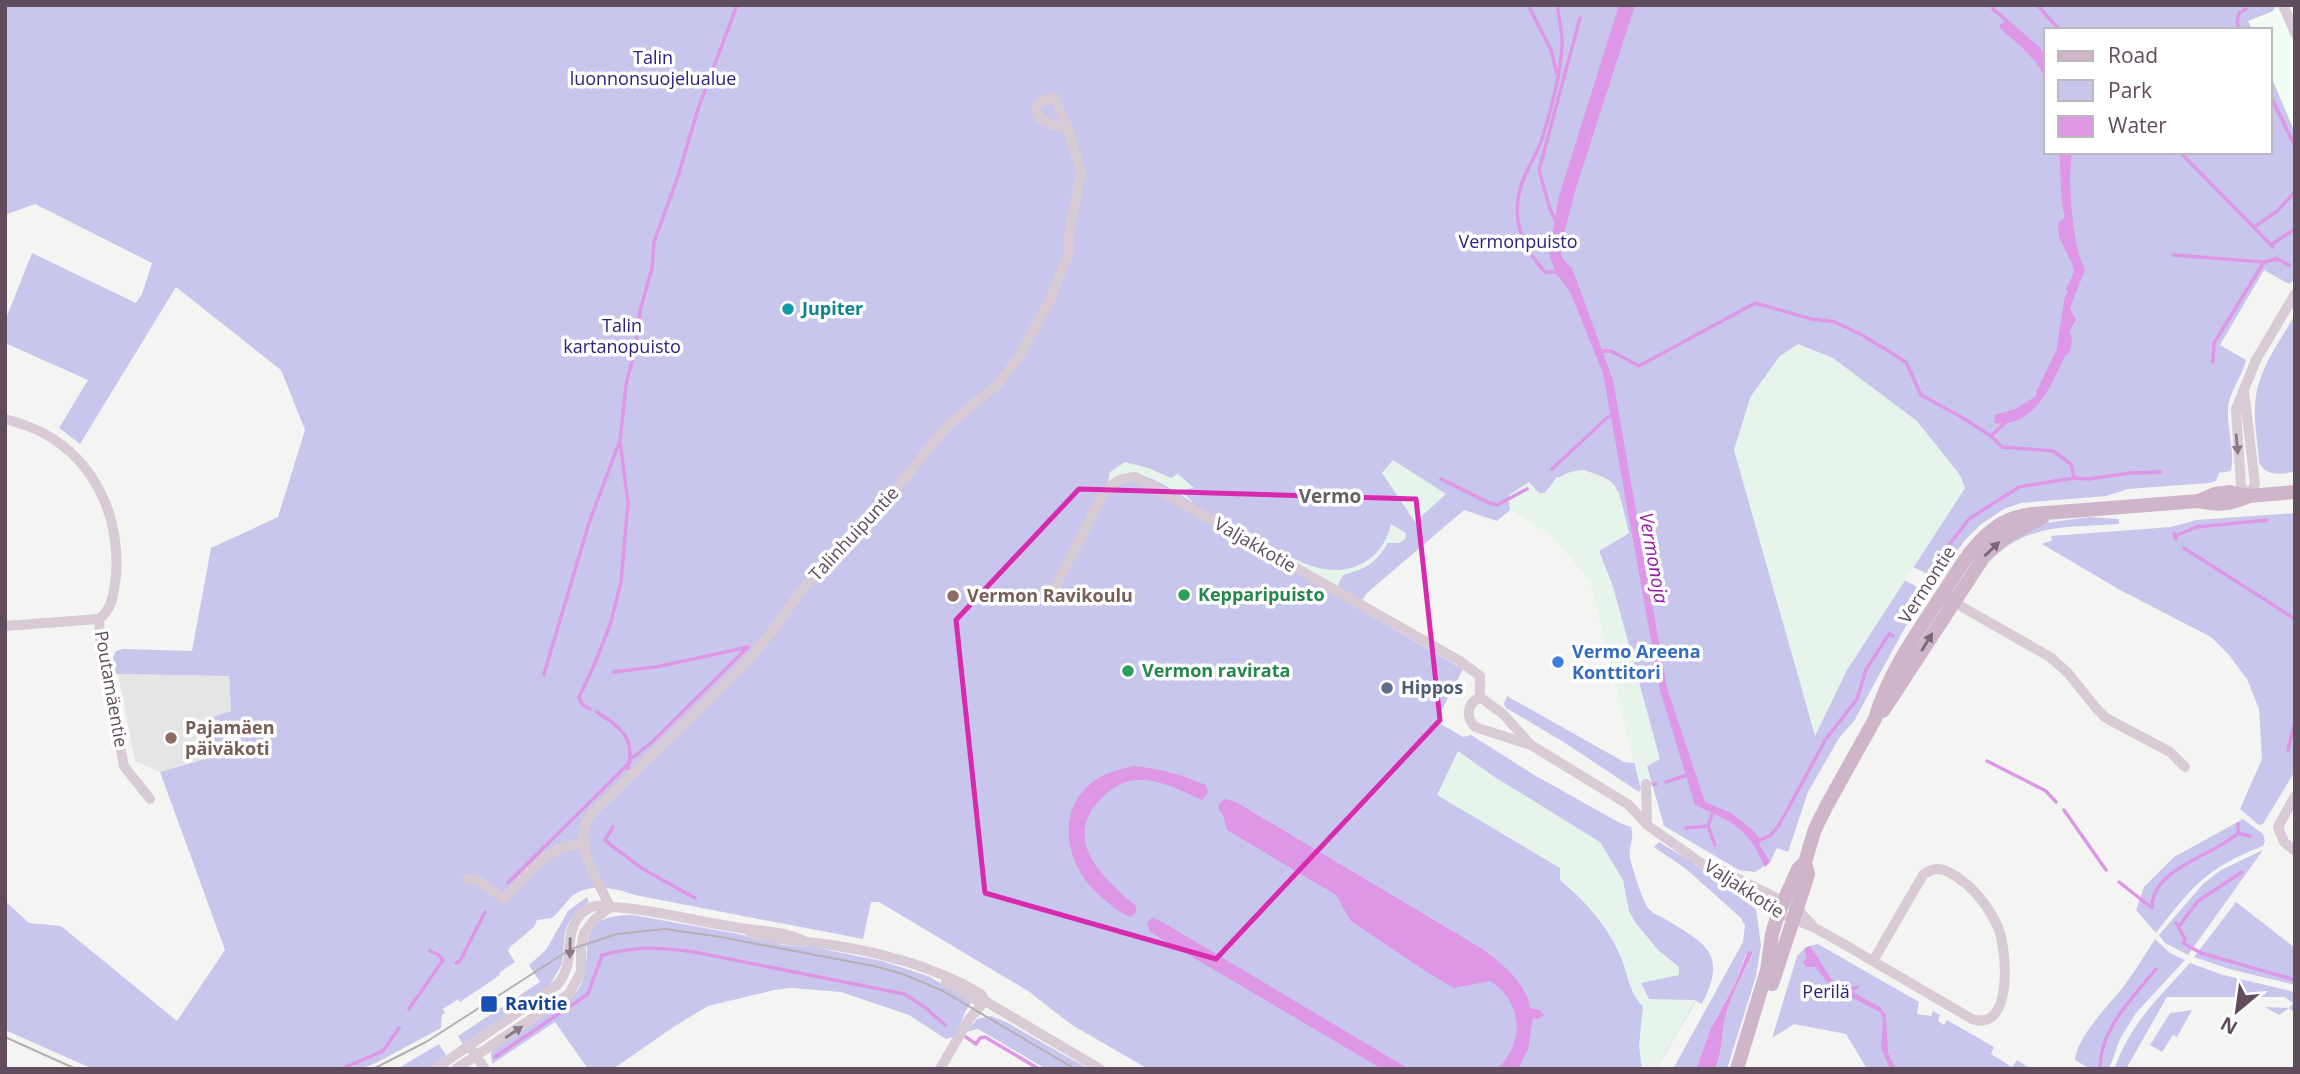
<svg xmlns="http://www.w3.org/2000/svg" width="2300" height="1074" viewBox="0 0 2300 1074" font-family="'Open Sans',sans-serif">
	<rect width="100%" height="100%" fill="#f4f5f3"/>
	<path fill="#f0fcf4" d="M2276 5H2295V133L2270 74V30H2252L2248 21 2273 11Z"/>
	<path fill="#e5e6e4" d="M118 674 229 676 231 711 206 719 216 756 160 772 135 761Z"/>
	<path fill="#c9c6ed" d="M5 5H2276L2273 11 2248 21 2252 30H2046V152H2270V74L2295 133V279L2289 284 2264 270 2220 345 2246 360C2242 378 2228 392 2228 411 2227 431 2235 451 2231 471L2219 473 2216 481 2209 483 2128 489 2106 496 2021 503 2004 509 1980 525 1966 539 1944 568 1932 576 1913 567 1965 488 1780 356 1750 398 1815 735 1846 670 1904 580 1914 585 1921 592 1907 624 1854 721 1839 738 1808 792 1788 852 1777 848 1770 862 1755 872 1739 870 1664 826 1647 766 1659 759 1613 587 1599 551 1629 533 1621 509 1619 492 1557 477 1545 493 1509 495 1510 510 1497 521 1464 510 1367 593 1357 608 1463 669 1436 721 1463 737 1471 735 1536 776 1620 823 1631 827C1635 841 1628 845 1630 858 1632 867 1643 903 1649 909 1653 914 1662 917 1667 920 1708 945 1727 955 1702 1004L1696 1001 1656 1069H1148L1072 1025 1028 991 879 902H871L863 939 635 895C616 888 588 882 571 897 564 904 559 912 552 918L537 920 534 927 510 947 508 951 515 962 499 973 500 975 460 1002 458 999 443 1009 445 1013 442 1015 441 1028 376 1063 360 1069H93L5 1030V901L29 923 61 926 177 1021 225 950 160 772 216 756 206 719 231 711 229 676 116 674 113 658 116 651 123 649 192 651 211 548 278 517 305 430 281 370 176 287 80 444 59 428 88 380 5 343V321L32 253 136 303 142 294 152 263 35 204 5 215Z
		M2295 315V472C2280 474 2266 477 2259 462 2258 444 2254 425 2255 406 2256 373 2279 342 2295 315Z
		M2295 513V771L2263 824 2259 825 2240 809 2262 759 2259 709 2247 679 2229 655 2211 637 2120 590 2042 544 2052 540 2051 536 2171 527 2196 520Z
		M2089 517 2119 519V524C2067 528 2027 522 1988 563L2002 543 2046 523Z
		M1507 696 1624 762 1635 763 1641 788 1639 792 1562 741 1506 708 1504 704Z
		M2243 819 2263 834 2265 841 2263 846C2207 867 2191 888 2156 933L2136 910 2144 887 2174 857Z
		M1659 842 1692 862 1756 909 1761 945 1756 976 1727 1069H1715C1723 1050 1721 1037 1725 1019 1730 996 1743 975 1753 953L1746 954 1734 986 1711 1028 1696 1069H1673L1743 942 1745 926 1741 918 1685 868 1654 847Z
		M2263 850 2188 955 2165 943 2159 935 2203 884 2221 870Z
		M587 897 589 901 570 920 565 932 562 964 550 985 463 1044 458 1036 540 982 529 965 546 950 568 911Z
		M2236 902 2295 948V985L2229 969 2194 957Z
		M633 915 738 934 783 945 812 947 882 961 928 976 972 1001 965 1012 956 1036 946 1039 909 1015 841 992 791 988 774 990 708 1006 675 1026 613 1069H588L555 1022 492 1064 491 1054 493 1049 573 996C605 963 560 915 633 915Z
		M2155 939 2170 953 2185 960 2136 1013 2120 1039 2109 1069H2090L2075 1060C2077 1036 2109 1005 2124 986 2135 971 2145 955 2155 939Z
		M1818 944 1919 1002 1917 1014 1931 1016 1933 1011 1940 1015 1938 1021 1944 1025 1947 1020 1994 1047 1991 1054 2012 1067 2017 1060 2031 1069H1867L1846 1034 1794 1024 1772 1038 1797 956 1806 947Z
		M2190 963 2223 975 2295 992V1013L2289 1008 2279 1015 2265 1007 2289 1008 2293 1003 2285 997H2167L2126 1069H2114C2133 1020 2156 1001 2190 963Z
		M2192 1010 2177 1037 2173 1035 2162 1052 2150 1045 2170 1013Z
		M991 1016 1006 1022 1089 1069H1046L978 1029 966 1032 977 1019Z
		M439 1044 446 1055 429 1069H397Z"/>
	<path fill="#e6f4eb" d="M1798 344 1833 358 1917 421 1960 475 1965 488 1847 670 1815 736 1734 450 1750 398 1780 356Z
		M1393 460 1446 494 1415 522 1382 473Z
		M1125 462 1148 468 1171 478 1178 474 1194 488 1180 490 1194 503C1166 487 1138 462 1108 482L1110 472Z
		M1584 470C1592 473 1603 476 1610 481 1621 488 1625 519 1629 533L1599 551 1613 587 1660 759 1647 766 1651 782 1640 786 1590 581 1551 535 1510 510 1509 495 1529 482 1540 494 1545 493C1557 477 1565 471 1584 470Z
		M1391 524 1406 533 1405 539 1399 543H1388C1374 565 1367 568 1343 575L1337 587 1239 530 1240 526C1276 548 1325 589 1368 560 1380 552 1388 538 1391 524Z
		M1458 751 1493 776 1600 842 1623 880 1629 911 1635 922 1658 950 1679 967V975L1641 983 1649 999 1696 1000 1656 1069H1642L1639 1046 1643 1006C1628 993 1628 971 1619 953 1606 924 1584 900 1560 880V868L1437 795Z"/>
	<path fill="#dd97e6" d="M1619 5H1635L1576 188 1560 249 1562 258 1572 268 1613 380 1667 688 1705 802 1731 813 1754 831 1759 838 1760 846 1770 862 1765 867C1746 826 1734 823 1695 805L1660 690 1603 373 1570 292 1556 273 1549 254 1559 196Z
		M2007 21 2038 46 2046 56V84C2043 62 2016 43 2000 28V24Z
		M2059 152H2071C2072 160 2070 167 2070 175 2070 198 2074 251 2085 270L2070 308 2076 320 2069 331 2072 338 2070 352 2065 356C2051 385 2034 429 1994 423L1995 415 2015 409 2035 397 2058 351 2064 311V300L2076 272 2059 237 2058 223 2065 217C2060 203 2061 170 2059 152Z
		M1132 766C1160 768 1181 775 1206 785L1208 792 1202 800C1182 791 1158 778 1135 780 1120 782 1109 790 1099 801 1061 842 1106 880 1136 906V912L1131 917C1120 914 1110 904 1100 896 1065 866 1053 808 1097 779 1108 772 1120 770 1132 766Z
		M1225 799 1236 802 1484 950C1503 965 1526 982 1530 1008L1540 1010 1544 1015 1538 1019 1533 1018 1528 1049 1518 1069H1497C1525 1044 1523 1001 1490 981L1454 988 1425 971 1351 921 1336 895 1227 830 1223 815 1219 810V804Z
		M1154 918 1164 923 1409 1069H1382L1150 932 1147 923 1150 919Z
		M1810 946 1832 980 1848 983 1854 993 1880 1007 1886 1015 1888 1053 1896 1069H1890L1881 1048 1883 1019 1880 1012 1849 996H1839L1815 967H1806L1803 962 1807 958 1804 949Z
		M1748 951 1753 952C1743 975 1730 996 1725 1019 1721 1037 1723 1050 1715 1069H1696L1711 1028 1734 986Z"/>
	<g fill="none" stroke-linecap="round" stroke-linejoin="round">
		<path stroke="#dd97e6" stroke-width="3.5" d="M1528 5 1551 50 1557 74
			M1557 5C1559 16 1561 27 1562 38 1563 67 1551 110 1542 139 1537 154 1527 168 1522 183 1510 217 1522 247 1545 272H1558
			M1993 5V9L2039 49
			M2037 5 2060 30
			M2240 30 2237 23 2239 13 2246 9
			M2270 95 2295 146
			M2180 152 2273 247
			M1557 223 1550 209 1539 170 1580 18
			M2254 227 2276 212 2295 192
			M2272 244 2295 229
			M2173 255 2264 262 2277 259
			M2276 258 2289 265
			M2068 289 2076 272 2074 263
			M1600 351H1611L1639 366 1755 303 1812 319 1835 322 1862 335 1906 362 1921 395 1963 418 1991 436 2002 447 2053 451 2071 464 2074 478
			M2213 362 2214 343 2264 262
			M2038 392 2058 351 2065 306
			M1991 436 2005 423
			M1552 469 1608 417 1613 415
			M1441 479 1487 502 1497 505 1527 489
			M2174 533 2176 539
			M2177 535 2197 527 2267 520
			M2184 548 2295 619
			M1935 563 1969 519 2019 487 2074 478 2089 479 2130 473 2161 472
			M2295 640V652
			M613 672 656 667 748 647 651 743 632 758
			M544 674 589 523 619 443
			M590 709 582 704 579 697 593 668 610 625 621 582 628 503 620 441 626 385 636 343 640 311 652 268 654 242 678 176 698 109 737 5
			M597 712C620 727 636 738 628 768
			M2288 750 2295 721
			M1987 761 2046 791 2056 802
			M1666 782 1690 774
			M1653 784H1656
			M2064 810 2106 870
			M1713 811 1708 826 1715 845
			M613 827 605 840 607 842 643 869 695 898
			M1686 828 1708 826
			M2238 833 2250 836
			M1758 841 1771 835 1779 825 1826 739 1857 699 1866 670 1889 634 1893 636
			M2119 882 2152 908
			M508 883 630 762
			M2152 908C2152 867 2213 857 2238 833V824
			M2176 923 2185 939 2183 943 2201 953 2295 980
			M2179 926 2198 901 2242 872
			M430 951 439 955 442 960
			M456 963 460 961 485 912
			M1853 989 1857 987
			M409 1009 443 960
			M966 1037 976 1044 980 1038 985 1037 1039 1069
			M495 1057 588 994 602 955C636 946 660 947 694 952L904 994 926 1008 945 1025
			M341 1069 383 1051 399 1028
			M2100 1069C2100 1028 2132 999 2156 969"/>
		<path stroke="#d8cbd6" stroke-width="10" d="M2283 5 2295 33
			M2244 391 2255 484 2249 496 2241 486 2236 409 2256 360 2295 294
			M5 419C19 423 33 427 45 434 97 463 120 519 116 575 114 591 113 609 99 619L101 650 124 766 150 799
			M1055 587 1103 494C1113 482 1120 478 1136 477L1460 661 1480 676V697C1467 704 1465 716 1475 727L1531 745 1629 805 1647 825 1764 907 1815 928 1842 943 1972 1019C2014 1033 2007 949 1998 927 1989 908 1975 889 1957 877 1945 869 1935 865 1923 875L1873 961
			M1950 600 2050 657 2068 673 2096 708 2106 718 2170 752 2185 767
			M5 626 99 619
			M1480 697 1503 714 1531 745
			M1646 784 1647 825
			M2295 796 2278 827 2284 842 2295 851
			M1711 865 1796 908 1813 926
			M467 879 477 880 504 899C527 877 547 843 583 844
			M610 907C598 879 570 844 591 814L742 667 770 634 804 587 883 505 946 427 998 384 1019 357 1050 300 1069 252 1068 240 1081 172 1068 129 1054 97 1039 103 1036 108C1037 124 1055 125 1068 129
			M750 933C771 940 789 939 809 942 869 949 929 963 981 994L985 1001
			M946 982 976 1000 985 1001 1100 1069
			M472 1050 485 1069
			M435 1069 556 986C579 962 560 935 582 913 586 910 591 906 596 906 601 905 607 907 612 907 653 909 694 921 734 927 762 932 780 930 807 942
			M456 1069 569 994 581 972V948L584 933 594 920 610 907
			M940 1069 969 1019 985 1001"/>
		<path stroke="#ceb5ca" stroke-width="14" d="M2199 501C2218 506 2231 504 2249 496
			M1883 711 1985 555 2008 535 2043 517
			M1772 984 1805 884 1808 874 1805 862
			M1737 1069 1767 970 1772 934 1778 914 1798 869 1805 862 1815 829 1827 805 1875 719C1888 673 1918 631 1944 592 1958 570 1972 545 1994 529 2006 519 2018 516 2033 514L2199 501 2215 494 2230 492 2249 496 2295 492"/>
		<path stroke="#b6afb4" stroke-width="2" d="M5 1037 76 1069
			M373 1069 426 1042 571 949 617 934 665 929 715 936 874 966 903 974 943 991 1075 1069"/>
	</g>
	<defs><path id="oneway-solid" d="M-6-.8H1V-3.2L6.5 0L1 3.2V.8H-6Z" transform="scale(1.75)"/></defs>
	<g fill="#897887">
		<use href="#oneway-solid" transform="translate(2237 444) rotate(85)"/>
		<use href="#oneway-solid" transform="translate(570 948) rotate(91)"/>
		<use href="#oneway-solid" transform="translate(514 1032) rotate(-34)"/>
	</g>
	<g fill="#7b6678">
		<use href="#oneway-solid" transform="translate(1992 549) rotate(-44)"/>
		<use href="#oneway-solid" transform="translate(1927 642) rotate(-58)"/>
	</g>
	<path fill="none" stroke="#d72aae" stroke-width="5" stroke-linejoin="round" d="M1079 489 1416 499 1440 720 1216 959 985 893 956 620Z"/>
	<circle fill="#0f9aa8" stroke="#fff" stroke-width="2.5" cx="788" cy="309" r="7"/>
	<g fill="#2e9e5b" stroke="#fff" stroke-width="2.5">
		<circle cx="1184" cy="595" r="7"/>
		<circle cx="1128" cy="671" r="7"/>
	</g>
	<g fill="#8d6e63" stroke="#fff" stroke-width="2.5">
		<circle cx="953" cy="596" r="7"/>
		<circle cx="171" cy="738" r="7"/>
	</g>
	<circle fill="#3f7fe0" stroke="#fff" stroke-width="2.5" cx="1558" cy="662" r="7"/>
	<circle fill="#5c6f8a" stroke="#fff" stroke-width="2.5" cx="1387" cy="688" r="7"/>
	<rect fill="#1a4fb4" stroke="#fff" stroke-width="2.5" x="480" y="995" width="18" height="18" rx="3.5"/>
	<g text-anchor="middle" stroke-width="7" stroke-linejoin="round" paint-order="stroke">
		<g font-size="18" fill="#30207d" stroke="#fff">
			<text x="653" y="64">Talin<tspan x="653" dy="21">luonnonsuojelualue</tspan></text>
			<text x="1518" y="248">Vermonpuisto</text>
			<text x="622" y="332">Talin<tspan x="622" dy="21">kartanopuisto</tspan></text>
			<text x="1826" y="998">Perilä</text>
		</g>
		<g font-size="18" font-weight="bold" fill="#0d838f" stroke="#fff" text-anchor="start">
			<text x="802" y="315">Jupiter</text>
		</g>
		<g font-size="18" fill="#5f4c5c" stroke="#fff">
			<text transform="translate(854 534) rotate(-47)" y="6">Talinhuipuntie</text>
			<text transform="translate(1255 545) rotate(30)" y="6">Valjakkotie</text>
			<text transform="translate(1927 585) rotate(-57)" y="6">Vermontie</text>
			<text transform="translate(111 689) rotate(80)" y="6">Poutamäentie</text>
			<text transform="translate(1744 889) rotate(33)" y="6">Valjakkotie</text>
		</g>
		<g font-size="18" font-weight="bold" fill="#27864d" stroke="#fff" text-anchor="start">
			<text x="1198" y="601">Kepparipuisto</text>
			<text x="1142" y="677">Vermon ravirata</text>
		</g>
		<g font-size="18" font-weight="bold" fill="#785e54" stroke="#fff" text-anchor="start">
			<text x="967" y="602">Vermon Ravikoulu</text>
			<text x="185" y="734">Pajamäen<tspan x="185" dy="21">päiväkoti</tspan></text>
		</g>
		<g font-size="18" font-weight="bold" fill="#366cbe" stroke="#fff" text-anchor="start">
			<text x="1572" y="658">Vermo Areena<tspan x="1572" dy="21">Konttitori</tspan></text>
		</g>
		<g font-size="18" font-weight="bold" fill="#4e5e75" stroke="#fff" text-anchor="start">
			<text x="1401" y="694">Hippos</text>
		</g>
		<g font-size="18" font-weight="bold" fill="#164399" stroke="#fff" text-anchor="start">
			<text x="505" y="1010">Ravitie</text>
		</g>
		<g font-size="19" font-weight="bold" fill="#676065" stroke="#fff">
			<text x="1330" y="503">Vermo</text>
		</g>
		<g font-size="19" font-style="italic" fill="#9518a5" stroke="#fff">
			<text transform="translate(1654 558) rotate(80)" y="7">Vermonoja</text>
		</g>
	</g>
	<rect width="2300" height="1074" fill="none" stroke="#5f4c5c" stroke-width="14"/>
	<rect x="2044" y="28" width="228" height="126" fill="#ffffff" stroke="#bfb7be" stroke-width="2"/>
	<rect x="2058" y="51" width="35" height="10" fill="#ceb5ca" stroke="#bfb7be" stroke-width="2"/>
	<text x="2108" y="63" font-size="21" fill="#5f4c5c">Road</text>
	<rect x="2058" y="80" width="35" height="21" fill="#c9c6ed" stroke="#bfb7be" stroke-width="2"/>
	<text x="2108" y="98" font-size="21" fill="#5f4c5c">Park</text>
	<rect x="2058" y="116" width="35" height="21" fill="#dd97e6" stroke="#bfb7be" stroke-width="2"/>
	<text x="2108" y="133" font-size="21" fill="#5f4c5c">Water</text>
	<g transform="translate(2237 1011) rotate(209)" stroke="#ffffff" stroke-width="5" paint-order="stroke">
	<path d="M0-5L12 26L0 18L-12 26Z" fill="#5f4c5c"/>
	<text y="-10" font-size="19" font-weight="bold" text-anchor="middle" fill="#5f4c5c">N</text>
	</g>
</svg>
